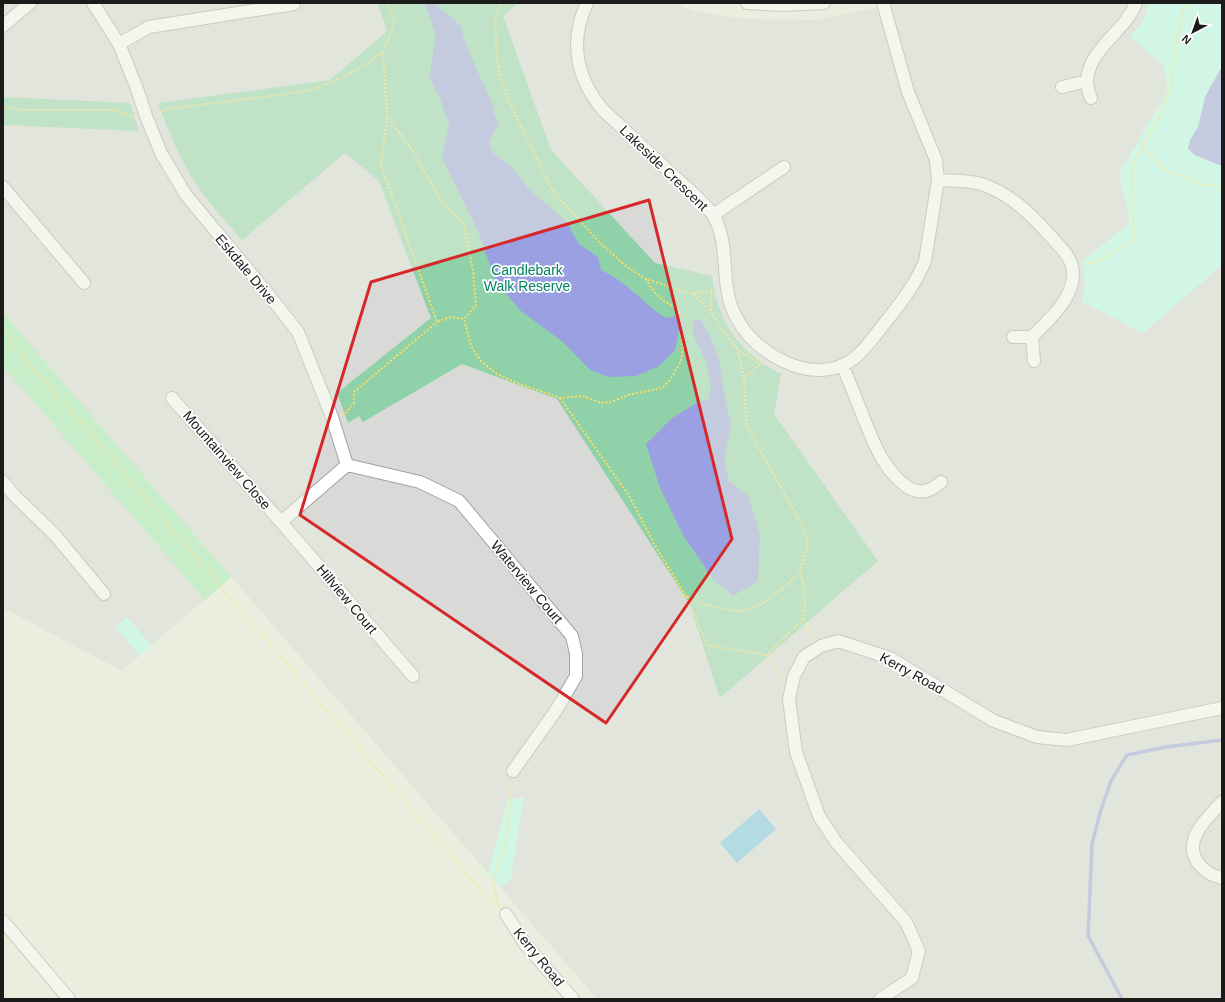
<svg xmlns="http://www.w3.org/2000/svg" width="1225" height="1002" viewBox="0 0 1225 1002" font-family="Helvetica,sans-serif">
	<rect width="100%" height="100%" fill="#e9eedf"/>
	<path fill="#d9d9d8" d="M3 3H675L693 11 745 19 816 20 899 3H1222V999H597L231 577 122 671 3 608Z"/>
	<path fill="#9eeeae" d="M3 313 231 577 205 600 3 366Z"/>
	<path fill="#8fd2a9" d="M369 3H518L503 16 551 150 655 263 712 276C718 322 739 353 781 374L774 414 878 561 720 698 689 603 557 399 462 364 363 422 359 416 348 423 337 393 431 318 379 181 345 153 242 240C225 221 208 202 194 181 179 156 168 131 158 103L330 80 387 31 378 4Z
		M3 97 130 103 139 131 3 125Z"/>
	<path fill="#b5ffed" d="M1150 3H1222V265L1143 333 1081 301C1086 287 1086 275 1081 262L1130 223 1119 174 1168 90 1163 65 1130 37 1142 22Z
		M127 617 152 646 140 656 115 627Z
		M524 796 511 879 500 887 488 873 508 798 517 799Z"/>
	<path fill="#74c4e6" d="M759 809 776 829 737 863 720 843Z"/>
	<path fill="#9aa0e1" d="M425 3H434L460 25 469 52 492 103 494 113 499 123 489 142 493 153 512 167 529 189 566 221 579 244 598 257 601 270C608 274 615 277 621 282 636 293 649 307 665 318L682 315 675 350 659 366 636 376 608 377 590 370 563 342 521 311 496 282 478 231 442 158 449 124 439 96 429 78 436 36Z
		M1222 66V165H1219L1195 155 1188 149 1190 140 1198 127 1205 97Z
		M701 319 711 338 719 359 724 392 731 426 724 457 729 481 748 496 760 534 758 581 733 596 713 579 683 535 660 488 646 444 672 418 698 402 709 399 711 384 706 361 693 334V321Z"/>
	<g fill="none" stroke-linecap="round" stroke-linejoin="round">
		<path stroke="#9aa0e1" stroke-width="3.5" d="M1122 999 1088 936 1092 844 1100 813 1111 781 1127 755 1166 747 1222 740"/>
		<g stroke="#a2a2a2" stroke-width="14">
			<path id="minor" d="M93 3 119 44 136 86 146 116 161 153 186 195 268 294 298 332 332 417 347 465 281 522
				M587 3C569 41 576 79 604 111 628 133 651 155 675 177 688 189 703 201 713 215 731 244 719 284 735 315 745 335 761 350 781 360 806 373 835 375 857 356 869 345 878 331 888 319 903 300 916 283 925 261L938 180 936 160 908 92 883 3
				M747 3 782 5 824 3
				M3 26 30 3
				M119 44 149 27 294 4 293 3
				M1062 87 1087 81
				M1091 98C1089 93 1087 86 1087 80 1090 47 1125 32 1136 3
				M938 180C952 181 967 180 981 184 1010 193 1033 216 1053 239 1062 249 1074 260 1073 275 1072 301 1049 319 1032 337
				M3 187 84 283
				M713 215 784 167
				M1013 337H1032L1034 361
				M843 366C849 382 856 398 862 414 873 441 882 468 906 486 919 495 930 492 941 482
				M172 398 281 522 413 676
				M347 465 420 482 459 501 572 636 576 654V676L557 709 513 771
				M3 482 14 495 55 535 104 594
				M1222 802C1207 818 1182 840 1198 863 1204 871 1212 876 1222 878
				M506 914 525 944 573 999
				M3 921 69 999
				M880 999 912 978 919 951 906 922 836 842 819 816 796 752 789 699 794 676 804 657 821 646 838 641 890 658 994 721 1037 737 1067 740 1222 708"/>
		</g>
		<path stroke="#ffdd5f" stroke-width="2" stroke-dasharray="2 2" stroke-linecap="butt" d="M387 3 395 22 383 52 387 116 415 154 442 203 463 222 473 270 476 305 464 319 471 346 481 361 497 374 517 383 560 398 582 396 601 403 611 402 628 395 662 388 670 380 680 363 682 357 683 348 680 327 681 319 679 310C662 300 656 297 646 279
			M500 3 495 21 497 58 501 80 510 104 552 190 600 243 627 267 646 279 693 294 711 312 719 325 738 350 760 364
			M3 107 25 110H116L135 118
			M156 113 168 109 309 91 350 74 383 52
			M387 117 381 165 437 322 450 317 464 319
			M1142 147 1158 120 1172 85 1174 52 1185 3
			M1083 264 1100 261 1134 239 1132 167 1142 147 1167 170 1199 184 1222 186
			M694 294 711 290V311
			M3 330 19 352 122 471 485 895 499 907
			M744 379 760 364H765
			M560 398 630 497 653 542 685 595 700 603 718 608 738 611 747 610 760 605 771 597 788 584 800 572 808 543 805 532 796 514 750 432 746 420 744 379 738 350
			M342 415 345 414 354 403V392L437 322
			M686 596 707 645 767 655 803 619 805 606 804 586 800 572
			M803 619 810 633 812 640
			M767 655 778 678H782
			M497 903 493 879 506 842 512 781"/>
		<use href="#minor" stroke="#fff" stroke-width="12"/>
	</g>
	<path d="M0 0H1225V1002H0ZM649 200 732 539 606 723 300 515 371 282Z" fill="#e9eedf" fill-opacity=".55" fill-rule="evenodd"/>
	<path fill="none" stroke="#d62828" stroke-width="3" stroke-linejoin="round" d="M649 200 732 539 606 723 300 515 371 282Z"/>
	<g text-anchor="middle" stroke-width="3.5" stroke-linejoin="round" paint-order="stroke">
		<g font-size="14" fill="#1b1b1b" stroke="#fff">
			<text transform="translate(664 168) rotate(44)" y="5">Lakeside Crescent</text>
			<text transform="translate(246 269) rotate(50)" y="5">Eskdale Drive</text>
			<text transform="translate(227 460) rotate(49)" y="5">Mountainview Close</text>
			<text transform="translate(527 582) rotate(50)" y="5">Waterview Court</text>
			<text transform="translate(347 599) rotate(50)" y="5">Hillview Court</text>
			<text transform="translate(912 673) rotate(29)" y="5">Kerry Road</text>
			<text transform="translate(539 957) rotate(51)" y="5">Kerry Road</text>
		</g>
		<g font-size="14" fill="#018163" stroke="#fff">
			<text x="527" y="275">Candlebark<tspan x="527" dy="16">Walk Reserve</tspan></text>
		</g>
	</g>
	<rect width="1225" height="1002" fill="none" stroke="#1b1b1b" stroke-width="8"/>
	<g transform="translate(1193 32) rotate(221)" stroke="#ffffff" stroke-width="3" paint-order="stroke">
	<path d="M0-3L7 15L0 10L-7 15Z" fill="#1b1b1b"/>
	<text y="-6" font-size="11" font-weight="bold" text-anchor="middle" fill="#1b1b1b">N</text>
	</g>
</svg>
